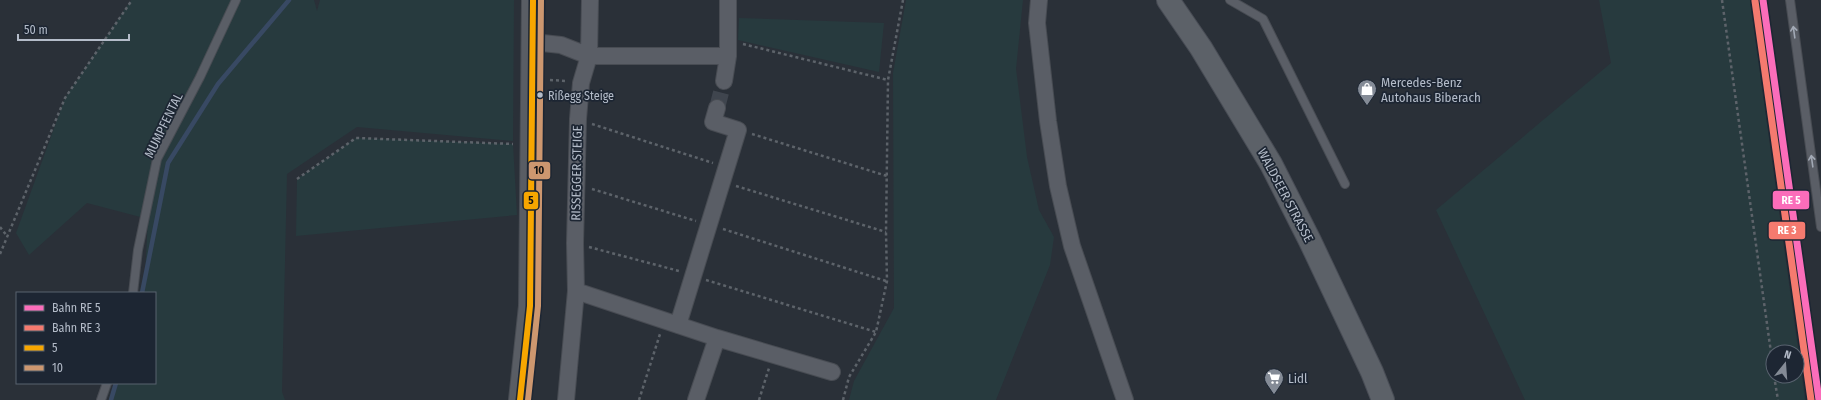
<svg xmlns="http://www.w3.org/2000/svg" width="1821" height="400" viewBox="0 0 1821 400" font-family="'Fira Sans Condensed',sans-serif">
	<rect width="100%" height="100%" fill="#2a3038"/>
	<path fill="#273a3e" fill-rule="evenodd" d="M131 0H314L317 11 320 0H514L513 141 357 127 287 174 282 392 285 400H113L118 383H155V293H144L148 219 87 203 29 255 16 233 65 98Z
		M906 0H1023L1016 69 1027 157 1039 210 1054 237 1050 265 996 400H849L854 381 894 308 893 73Z
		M1599 0H1750L1805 400H1525L1436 210 1611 63ZM1773 352H1797V376H1773Z
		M739 18 884 23 879 72 738 40Z
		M356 138 513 144 517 215 296 236 297 179Z"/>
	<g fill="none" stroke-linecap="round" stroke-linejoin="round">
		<path stroke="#384963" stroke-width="4.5" d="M142 293 168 163 218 84 289 0
			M111 400 116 383"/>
		<path stroke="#3f454e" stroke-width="16" stroke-dasharray="16 8" stroke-linecap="butt" d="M717 108 724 81"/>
		<g stroke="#484c53" stroke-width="10">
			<path id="lane" d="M1230 0 1263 19 1345 184
				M1790 0 1821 227
				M133 293 138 250 157 159 200 77 236 0
				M101 400 107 383"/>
		</g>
		<g stroke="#484c53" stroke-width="18">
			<path id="street" d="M1039 0 1037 23 1048 121 1058 186 1072 246 1125 400
				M533 42 561 45 589 56 590 0
				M724 81 728 56V0
				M576 291 717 338 832 372
				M678 325 738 130 713 122 717 108
				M566 400 576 291 575 243 578 119 581 83 589 56H728
				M696 400 717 338"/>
		</g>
		<g stroke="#484c53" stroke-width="24">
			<path id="secondary" d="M520 400 530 306 533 0"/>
		</g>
		<g stroke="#484c55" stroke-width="24">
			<path id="primary" d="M1168 0 1201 48 1271 164 1310 241 1372 372 1383 400"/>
		</g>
		<path stroke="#5d636a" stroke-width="2.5" stroke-dasharray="3 3" stroke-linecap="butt" d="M1722 0 1773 367
			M743 44 888 80
			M550 80 567 81
			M592 124 713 163
			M752 134 887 176
			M297 179 356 138 513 144
			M736 186 886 232
			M592 189 696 221
			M0 227 7 236
			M723 229 886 281
			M589 247 679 271
			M0 254 65 98 132 0
			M706 280 876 332
			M1774 376 1778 400
			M639 400 660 334
			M759 400 769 368
			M843 400 849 377 876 332 887 281 886 232 888 80 903 0"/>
		<use href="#lane" stroke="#5a5e66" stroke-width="8"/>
		<use href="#street" stroke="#5a5e66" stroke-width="16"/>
		<use href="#secondary" stroke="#595d64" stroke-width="22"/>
		<use href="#primary" stroke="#5c6168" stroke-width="22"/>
		<g stroke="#1d2633" stroke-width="9">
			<path id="bus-1" d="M520 400 530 306 533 0"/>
		</g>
		<g stroke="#1d2633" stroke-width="9">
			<path id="bus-2" d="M528 400 538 306 541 0"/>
		</g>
		<use href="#bus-1" stroke="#f7a600" stroke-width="6"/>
		<use href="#bus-2" stroke="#cd976f" stroke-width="6"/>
		<g stroke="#1d2633" stroke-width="10">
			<path id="rail-1" d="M1763 0 1819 400"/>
		</g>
		<g stroke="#1d2633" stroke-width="10">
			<path id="rail-2" d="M1755 1 1811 400"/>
		</g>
		<use href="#rail-1" stroke="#fb6dba" stroke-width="7"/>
		<use href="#rail-2" stroke="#f57a6f" stroke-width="7"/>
	</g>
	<defs><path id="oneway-shaft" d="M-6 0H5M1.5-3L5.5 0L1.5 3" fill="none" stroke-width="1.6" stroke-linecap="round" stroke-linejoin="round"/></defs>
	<g stroke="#a2a9b5">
		<use href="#oneway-shaft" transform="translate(1794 32) rotate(-98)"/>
		<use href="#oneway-shaft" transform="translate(1812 161) rotate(-98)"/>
	</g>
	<defs>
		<g id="shop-pin" transform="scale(1)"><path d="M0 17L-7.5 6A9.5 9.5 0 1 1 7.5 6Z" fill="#848b96" stroke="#1d2633"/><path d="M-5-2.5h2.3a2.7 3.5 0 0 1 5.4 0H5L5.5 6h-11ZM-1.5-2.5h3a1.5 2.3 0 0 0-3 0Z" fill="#fff"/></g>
		<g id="supermarket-pin" transform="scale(1)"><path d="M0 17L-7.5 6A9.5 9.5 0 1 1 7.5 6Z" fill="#848b96" stroke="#1d2633"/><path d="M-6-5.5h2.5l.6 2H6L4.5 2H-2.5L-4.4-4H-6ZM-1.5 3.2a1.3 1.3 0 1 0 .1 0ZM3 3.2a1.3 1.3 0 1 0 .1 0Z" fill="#fff"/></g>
	</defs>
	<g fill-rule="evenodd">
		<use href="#shop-pin" x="1367" y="89"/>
		<use href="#supermarket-pin" x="1274" y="378"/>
	</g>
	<circle fill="#b4bcc9" stroke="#1d2633" stroke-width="1.5" cx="540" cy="95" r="3.5"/>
	<g text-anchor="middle" stroke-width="3.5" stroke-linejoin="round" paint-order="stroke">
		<g font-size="12" fill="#b4bcc9" stroke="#1d2633" text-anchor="start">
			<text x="548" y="100">Rißegg Steige</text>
		</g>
		<g font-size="13" fill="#b4bcc9" stroke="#1d2633" text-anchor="start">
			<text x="1381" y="87">Mercedes-Benz<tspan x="1381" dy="15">Autohaus Biberach</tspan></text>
			<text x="1288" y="383">Lidl</text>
		</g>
		<g font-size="13" fill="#b4bcc9" stroke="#1d2633">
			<text transform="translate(163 125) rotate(-64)" y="5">MUMPFENTAL</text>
			<text transform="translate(576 173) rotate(-89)" y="5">RISSEGGER STEIGE</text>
			<text transform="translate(1286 195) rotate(62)" y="5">WALDSEER STRASSE</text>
		</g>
	</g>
	<g stroke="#1d2633" stroke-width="1.5">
		<rect x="528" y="161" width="23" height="19" rx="4" fill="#cd976f"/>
		<rect x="1772" y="190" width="38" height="20" rx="4" fill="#fb6dba"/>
		<rect x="523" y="191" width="16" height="19" rx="4" fill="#f7a600"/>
		<rect x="1768" y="221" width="38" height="19" rx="4" fill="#f57a6f"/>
	</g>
	<g font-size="11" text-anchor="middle" font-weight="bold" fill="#fff">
		<text x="1791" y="204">RE 5</text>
		<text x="1787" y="234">RE 3</text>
	</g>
	<g font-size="11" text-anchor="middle" font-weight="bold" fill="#111">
		<text x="539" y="174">10</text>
		<text x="531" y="204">5</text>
	</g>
	<rect x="16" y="292" width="140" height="92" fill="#1d2633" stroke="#59626f"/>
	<rect x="24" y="305" width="20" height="6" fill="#fb6dba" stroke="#59626f"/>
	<text x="52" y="312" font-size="12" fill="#b4bcc9">Bahn RE 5</text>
	<rect x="24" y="325" width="20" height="6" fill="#f57a6f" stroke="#59626f"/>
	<text x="52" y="332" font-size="12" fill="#b4bcc9">Bahn RE 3</text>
	<rect x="24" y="345" width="20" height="6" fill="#f7a600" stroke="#59626f"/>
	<text x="52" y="352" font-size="12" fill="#b4bcc9">5</text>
	<rect x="24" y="365" width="20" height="6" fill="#cd976f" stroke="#59626f"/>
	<text x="52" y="372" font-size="12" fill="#b4bcc9">10</text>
	<g transform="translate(1785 364) rotate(17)"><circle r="19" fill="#1d2633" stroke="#59626f"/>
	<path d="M0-3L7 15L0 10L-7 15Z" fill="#848b96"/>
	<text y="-6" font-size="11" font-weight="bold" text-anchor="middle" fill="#b4bcc9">N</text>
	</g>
	<path d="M18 34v6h111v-6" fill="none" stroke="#b4bcc9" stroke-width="2"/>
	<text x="24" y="34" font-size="12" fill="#b4bcc9" stroke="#1d2633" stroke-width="3" paint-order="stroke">50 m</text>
</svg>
